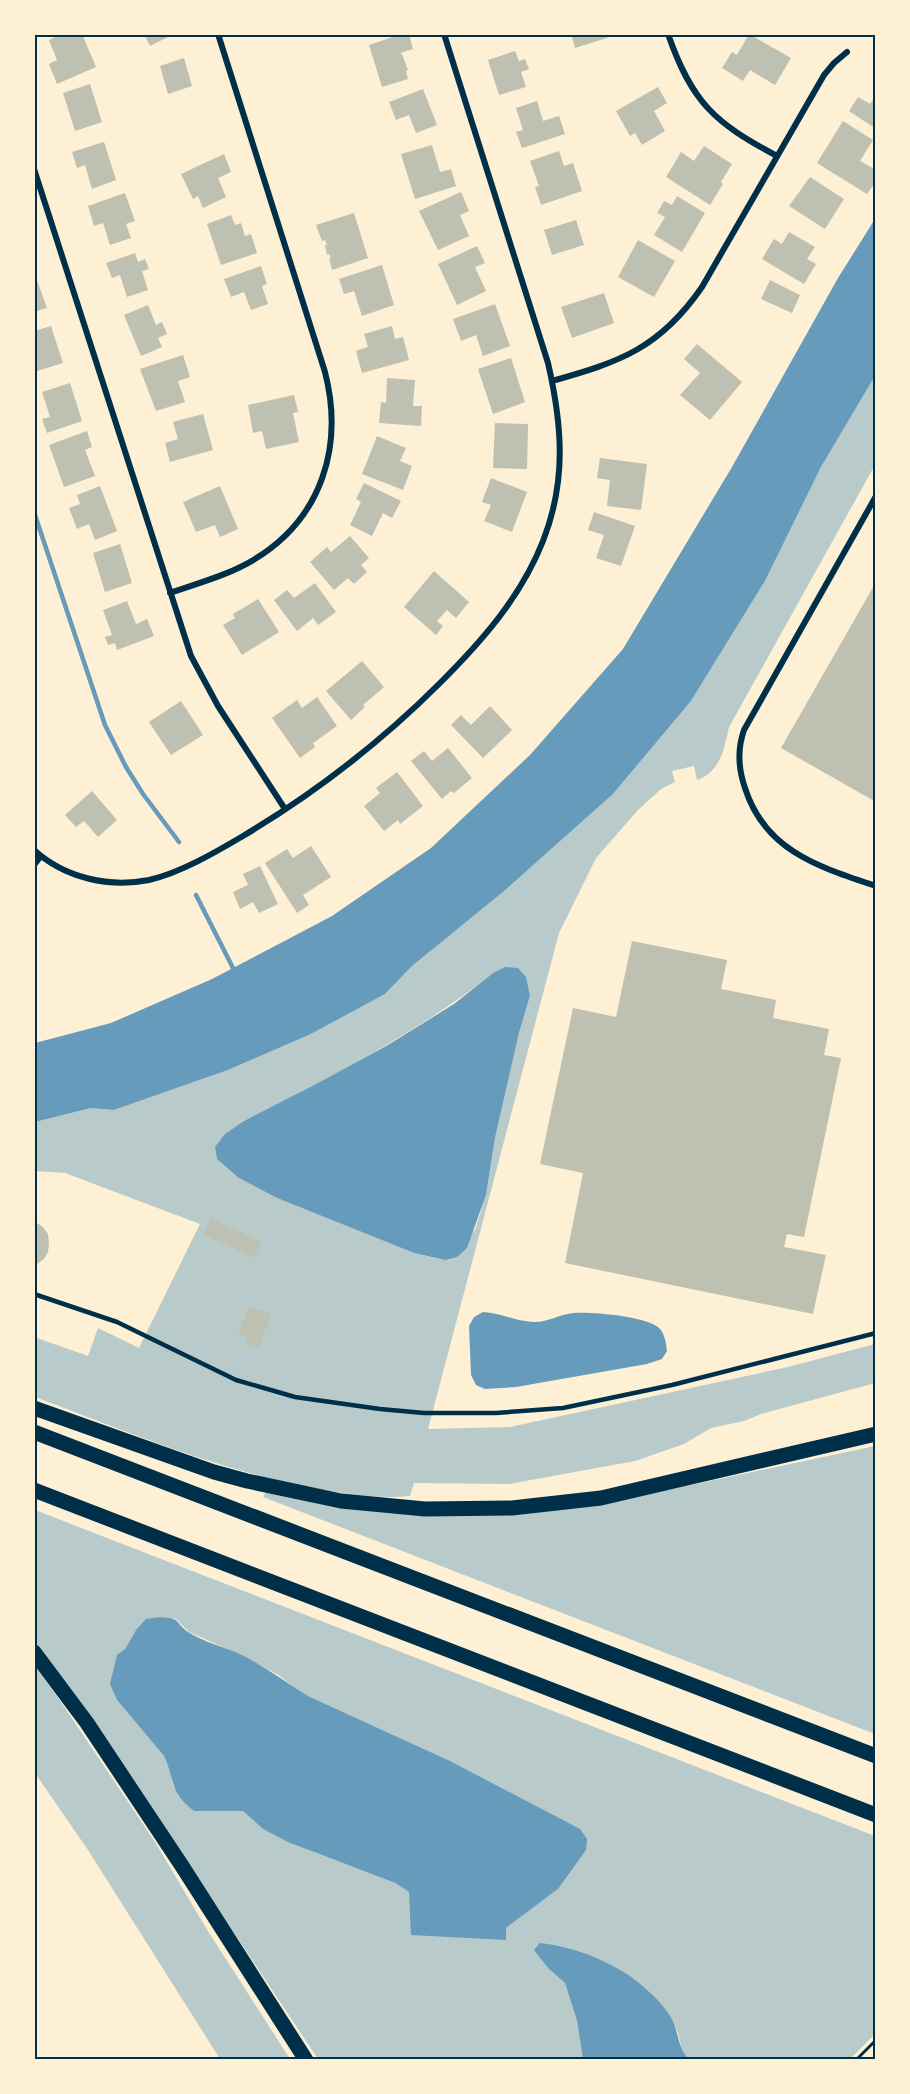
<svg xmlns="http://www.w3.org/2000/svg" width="910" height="2094" viewBox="0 0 910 2094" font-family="'Noto Sans',sans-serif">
	<rect width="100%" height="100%" fill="#fdf0d5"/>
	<path fill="#b9caca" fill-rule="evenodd" d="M875 376V465L729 727C724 749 721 771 697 780L694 766 672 771 675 782 661 789 638 810 596 858 559 933 428 1429 510 1427 788 1367 875 1344V1383L761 1414 744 1421 711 1428 684 1444 635 1461 509 1484 414 1483 410 1496C383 1499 356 1495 329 1491 227 1474 131 1433 35 1397L34 1337 88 1356 98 1328 139 1348 200 1224 65 1173 35 1171V1122L91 1108 114 1110 228 1070 311 1034 385 994 412 966 513 883 613 794 691 701 765 581 821 467ZM493 973 530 996 519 1033 495 1138 486 1195 475 1230 444 1260 414 1253 277 1198 239 1178 244 1121C331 1077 417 1033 493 973Z
		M875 1446V1734L263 1497 266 1492 526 1513 606 1503Z
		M35 1510 875 1836V2034L850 2059H689L683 2054 678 2033 670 2015 650 1992 634 1979 549 1969 565 1983 577 2021 583 2059H318L83 1706 35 1643ZM175 1618 189 1632 243 1656 280 1676 292 1686 308 1696 448 1760 558 1889 506 1928 411 1910 409 1892 395 1883 311 1851 263 1829 243 1811H194L173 1786 169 1767 164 1756 117 1700 125 1649 136 1630Z
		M35 1666 63 1705 155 1842 206 1928 290 2059H220L88 1850 35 1773Z"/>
	<path fill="#669bbc" d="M875 219V376L821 467 765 581 691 701 613 794 504 891 412 966 385 994 311 1034 228 1070 114 1110 91 1108 35 1122V1043L111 1023 212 979 332 916 431 848 530 755 623 649 732 467 838 278Z
		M505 967 518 968 526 977 530 996 519 1033 495 1138 486 1195 467 1248 457 1257 445 1260 414 1253 277 1198 239 1178 217 1159 215 1147 225 1134 244 1121 316 1084 388 1045 454 1004 493 973Z
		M483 1312C500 1313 516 1321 533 1322 546 1323 560 1314 574 1313 592 1312 648 1316 660 1329 665 1335 666 1343 667 1351L662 1359 647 1364 516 1387 485 1389 476 1385 471 1375 469 1326 474 1317Z
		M161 1617C183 1619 174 1622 188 1632 203 1642 228 1648 244 1656 267 1668 287 1683 308 1696L448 1760 580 1829 587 1839 586 1850 558 1889 506 1928V1940L411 1935 409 1892 395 1883 288 1842 263 1829 243 1811H194C168 1790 176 1782 164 1756L117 1700 110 1684 117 1655 125 1649 136 1630 146 1619Z
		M540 1943C589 1949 640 1973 669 2014 679 2028 677 2049 689 2059H583L577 2021 565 1983 549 1969 534 1950Z"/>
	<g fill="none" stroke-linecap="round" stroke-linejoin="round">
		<path stroke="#669bbc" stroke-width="4.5" d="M34 512 105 725 126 767 143 794 179 842
			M196 895 233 968"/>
	</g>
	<path fill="#bec0b2" d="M62 34H82L96 67 57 84 49 64 57 60 49 40Z
		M144 34H174L150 46Z
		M402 34H409L413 49 400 53 402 54 408 70 406 71 408 79 382 87 369 45Z
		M571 34H616V35L575 48Z
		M749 34 791 58 775 85 750 70 743 81 722 68 732 52 737 55Z
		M515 51 519 61 525 59 529 69 521 72 526 87 499 95 488 60Z
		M184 58 192 86 168 94 160 66Z
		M90 84 102 122 75 131 63 93Z
		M658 87 667 103 654 111 665 131 642 145 635 133 630 136 616 111Z
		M423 89 437 125 416 133 409 115 396 120 389 102Z
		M876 96V129L849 111 858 97 870 104Z
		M537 101 543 121 559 116 565 134 522 148 516 132 523 130 516 108Z
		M843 121 873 140 860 161 876 170V181L867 194 817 163Z
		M104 142 116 180 92 189 85 165 77 168 72 152Z
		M432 145 440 172 451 169 456 186 415 199 401 154Z
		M704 146 732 164 721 182 723 184 710 205 666 177 681 152 694 161Z
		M559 151 564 166 573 163 582 191 541 205 535 187 539 186 530 161Z
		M224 154 231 172 218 178 226 197 203 208 198 196 193 199 181 174Z
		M810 177 844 199 825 229 789 206Z
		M461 192 469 211 460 215 469 236 438 250 419 211Z
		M125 193 135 221 126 224 131 238 110 245 103 223 94 226 88 206Z
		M677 196 705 213 682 252 654 235 665 217 657 213 664 201 672 205Z
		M354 213 368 258 332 270 329 258H331L329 254 327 255 325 245H327L325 240 322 241 316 225Z
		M231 215 235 225 241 223 245 236 251 234 257 253 221 265 207 224Z
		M576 220 584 245 552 255 544 230Z
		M789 232 815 247 807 259 816 264 804 284 762 259 774 239 782 244Z
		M638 240 675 261 654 297 618 277Z
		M477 246 485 263 475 267 486 291 457 305 438 264Z
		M135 253 138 262 145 259 149 269 142 271 148 290 127 297 120 275 112 278 106 263Z
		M382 265 394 305 362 316 354 291 344 294 339 279Z
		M261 266 267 284 262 286 268 304 251 310 244 292 231 297 224 279Z
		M34 272 47 308 34 312Z
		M770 280 800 295 792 313 761 299Z
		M604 293 614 323 572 338 561 307Z
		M495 304 510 346 483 356 476 335 461 341 453 319Z
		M148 305 156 325 162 322 167 334 158 338 162 347 141 356 124 315Z
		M51 326 63 363 34 372V331Z
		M392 326 395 339 403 337 409 360 362 373 356 351 368 347 364 334Z
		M697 344 742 382 710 420 680 395 700 373 684 359Z
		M183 355 190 377 178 381 185 402 156 411 140 369Z
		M511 358 525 402 493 414 478 369Z
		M387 378 415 380 413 406H422L421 426 379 423 381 402 386 403Z
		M70 383 82 421 47 433 42 419 50 417 42 392Z
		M294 395 298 412 293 413 299 442 266 449 262 431 253 433 248 405Z
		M203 414 213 450 170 462 165 443 178 439 173 422Z
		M495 423 528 424 527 469 493 468Z
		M87 431 92 447 85 450 95 476 64 487 49 445Z
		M377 436 406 448 400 461 412 466 403 490 362 474Z
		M600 458 647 464 641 510 607 506 610 480 597 478Z
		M491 478 527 492 512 532 484 521 491 505 482 502Z
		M364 483 401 501 392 518 383 513 372 536 350 525 361 502 356 499Z
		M100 486 117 531 95 540 89 524 77 529 69 508 80 504 77 495Z
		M220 486 238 529 220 537 215 525 196 532 183 502Z
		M594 512 635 526 621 566 596 558 604 535 588 530Z
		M350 536 369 558 361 565 367 572 354 584 348 578 334 590 310 562 327 547 331 552Z
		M120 544 132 583 105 592 93 553Z
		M434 571 469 602 456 618 447 610 437 621 443 626 436 635 404 607Z
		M876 582V802L781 748Z
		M315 583 336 612 318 625 313 618 297 631 274 600 287 590 294 598Z
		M258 599 279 632 242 655 223 625 235 618 233 614Z
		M127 601 136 624 147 619 154 636 117 650 115 643 108 645 105 637 112 635 103 610Z
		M362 661 384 687 363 705 365 707 351 720 326 691Z
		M317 697 337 726 313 743 315 747 300 758 272 718 297 700 302 708Z
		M181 701 203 735 171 755 149 722Z
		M490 706 512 730 483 758 451 725 461 715 471 725Z
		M448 748 472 778 454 793 451 791 442 799 411 761 424 751 432 761Z
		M397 772 423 806 400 824 398 820 384 831 364 806 380 793 376 788Z
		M92 791 117 820 98 837 84 821 76 827 65 815Z
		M311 846 331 877 303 895 309 905 297 913 265 863 287 849 293 858Z
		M260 866 278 904 259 913 253 902 240 909 233 892 248 885 243 874Z
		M632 941 727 960 721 989 776 1000 773 1018 829 1029 824 1055 841 1058 804 1237 787 1234 784 1247 826 1255 813 1314 565 1263 583 1173 540 1164 573 1008 616 1017Z
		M211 1218 261 1242 254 1258 203 1234Z
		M34 1221 43 1227 48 1234 49 1243 48 1252 44 1259 34 1266Z
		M249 1306 271 1314 258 1349 246 1345 248 1338 238 1334Z"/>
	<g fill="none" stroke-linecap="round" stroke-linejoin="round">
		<path stroke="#003049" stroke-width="3" d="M856 2060 876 2040"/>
		<path stroke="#003049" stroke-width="4.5" d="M34 1294 117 1322 236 1380 295 1397 380 1409 424 1413H496L563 1408 672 1385 876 1333"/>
		<path stroke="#003049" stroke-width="6" d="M668 34C692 103 715 123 777 156
			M34 169 191 656 218 706 285 809
			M552 381C620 362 660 348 702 287L824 75 834 63 847 52
			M876 496 744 730C737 750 738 768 745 788 765 851 819 867 876 886
			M170 593C198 583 229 575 255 559 322 518 344 446 325 372L218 34
			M34 850C65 878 109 888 149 880 180 873 216 852 243 836 315 793 381 742 440 683 482 641 521 597 543 541 567 480 562 424 548 363L444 34
			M34 865 41 856"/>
		<path stroke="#003049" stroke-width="15" d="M34 1408 214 1472 247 1481 341 1501 425 1509 512 1508 601 1498 876 1434
			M34 1432 876 1756
			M34 1490 876 1815
			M34 1652 87 1723 182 1866 306 2060"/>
	</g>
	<rect width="910" height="2094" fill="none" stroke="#fdf0d5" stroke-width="72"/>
	<rect x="36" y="36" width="838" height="2022" fill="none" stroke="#003049" stroke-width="2"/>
</svg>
